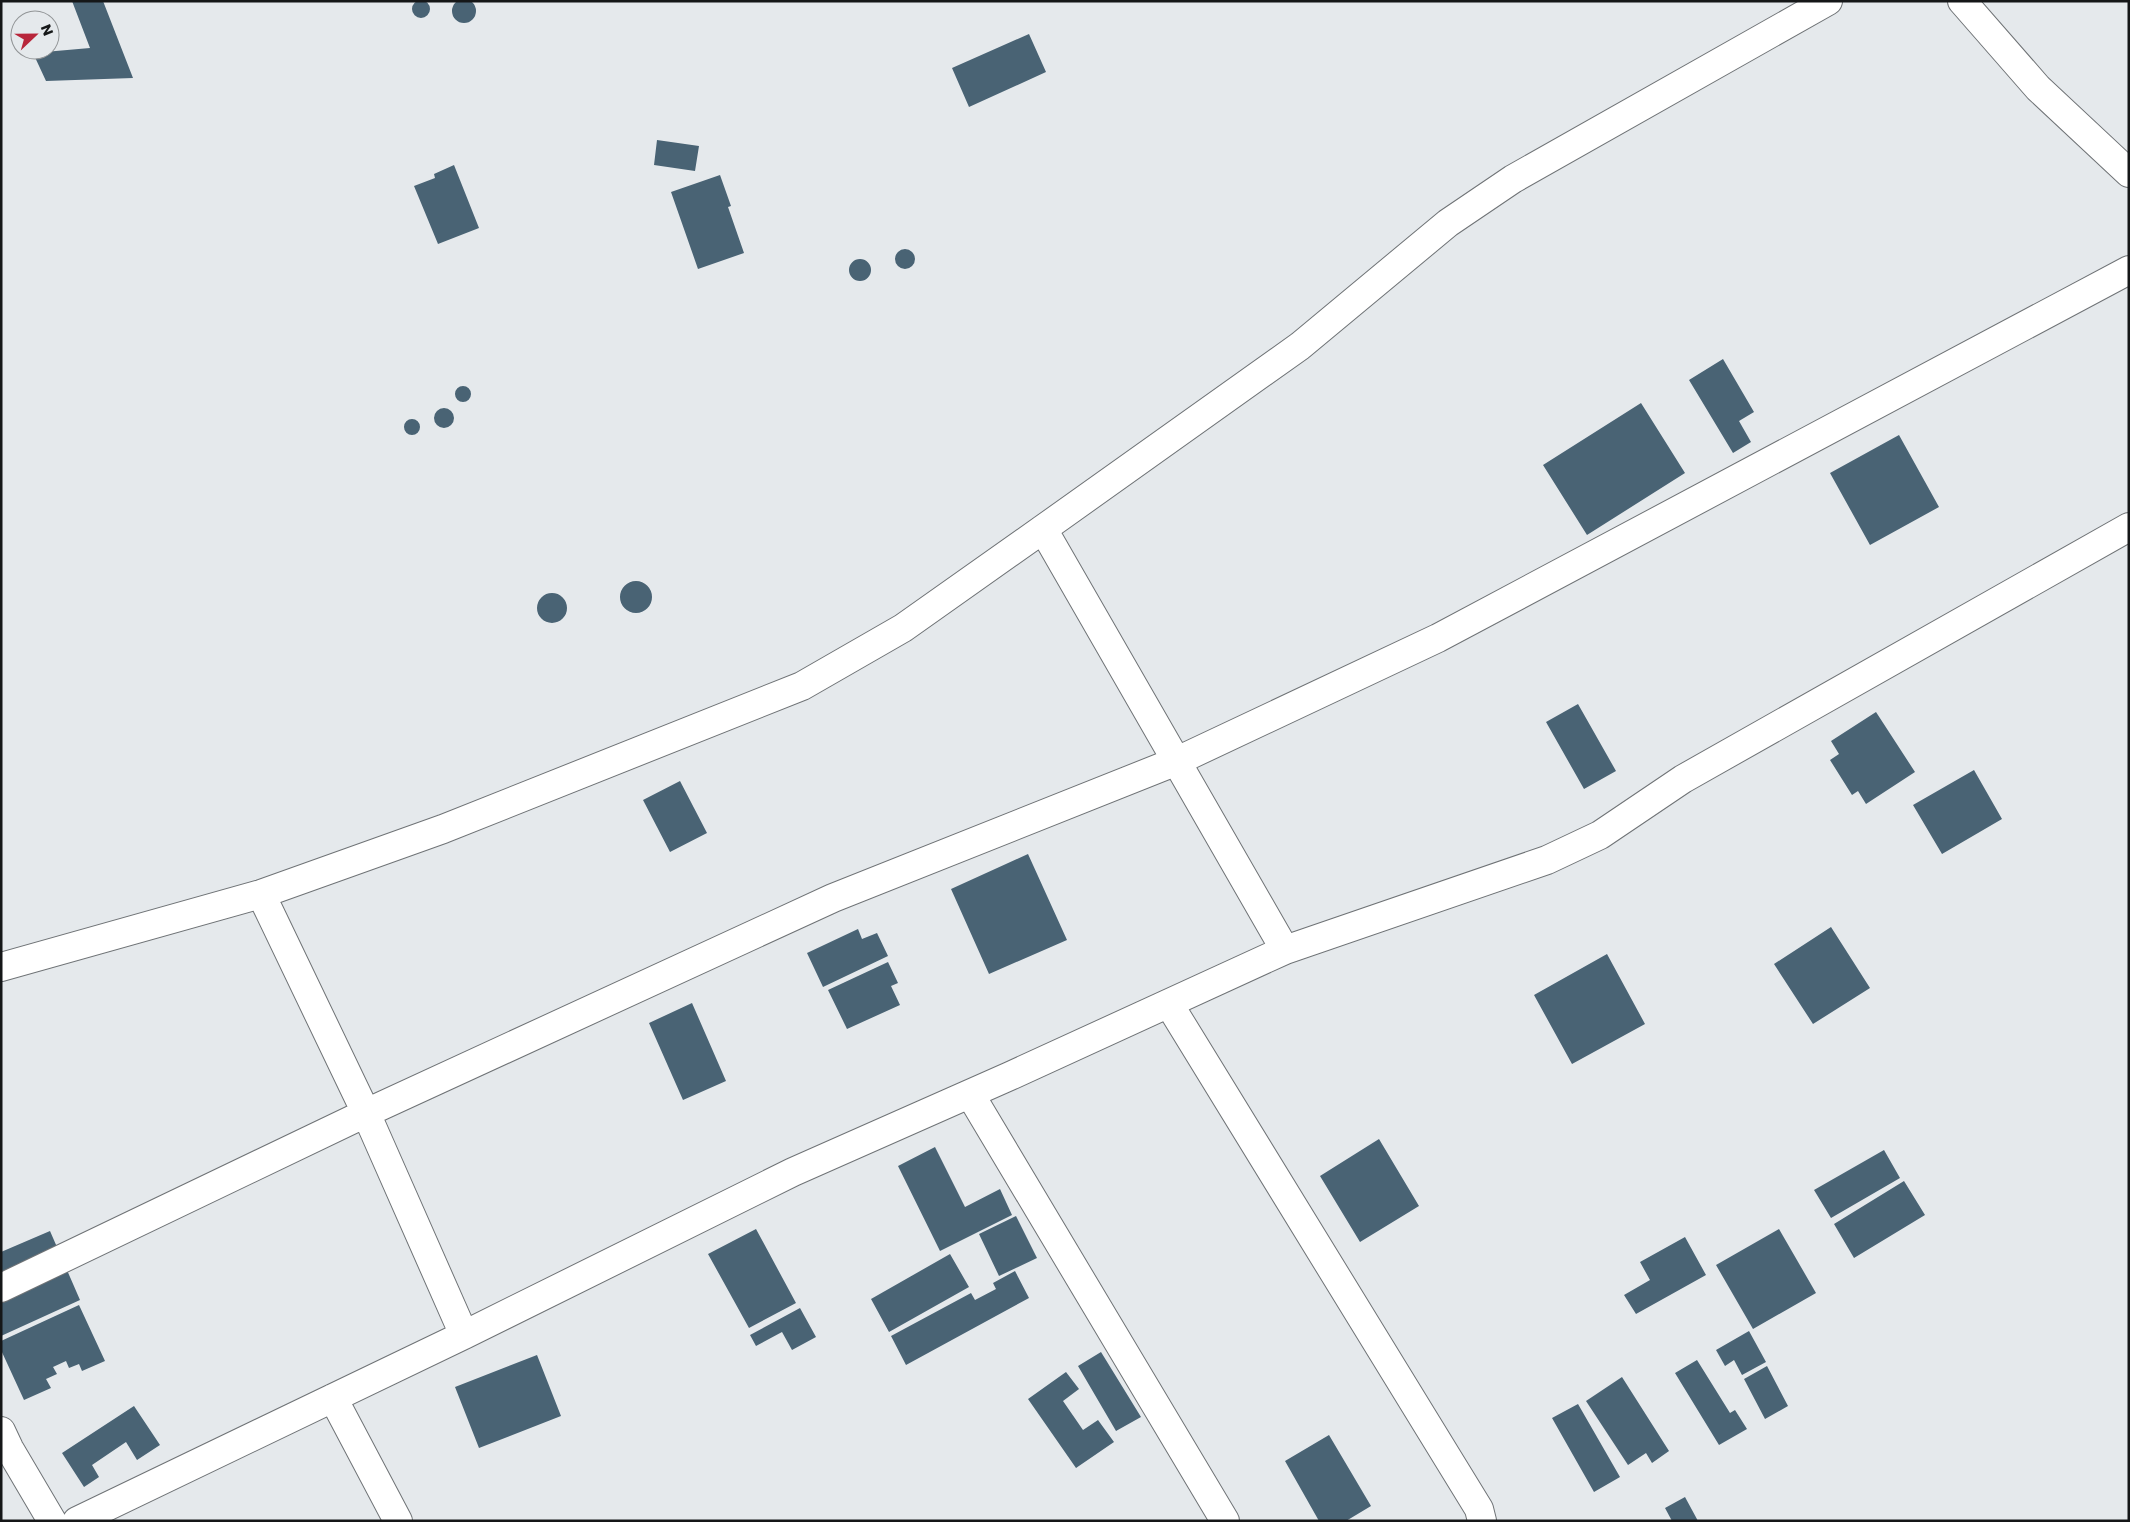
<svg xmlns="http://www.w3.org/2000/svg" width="2130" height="1522" viewBox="0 0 2130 1522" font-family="Poppins,sans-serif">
	<rect width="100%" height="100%" fill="#e5e9ec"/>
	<path fill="#496374" d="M452 11a12 12 0 1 1 24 0a12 12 0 1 1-24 0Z
		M412 9a9 9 0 1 1 18 0a9 9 0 1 1-18 0Z
		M72 1H103L133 78 46 81 33 53 90 48Z
		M1029 34 1046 72 969 107 952 68Z
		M657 140 699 146 695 171 654 165Z
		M454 165 479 228 438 244 414 186 435 178 434 174Z
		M720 175 731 206 728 207 744 253 698 269 671 192Z
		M895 259a10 10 0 1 1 20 0a10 10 0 1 1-20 0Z
		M849 270a11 11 0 1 1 22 0a11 11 0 1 1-22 0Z
		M1723 359 1754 412 1739 421 1751 442 1733 453 1689 380Z
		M455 394a8 8 0 1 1 16 0a8 8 0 1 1-16 0Z
		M1641 403 1685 473 1587 535 1543 465Z
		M434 418a10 10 0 1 1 20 0a10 10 0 1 1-20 0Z
		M404 427a8 8 0 1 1 16 0a8 8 0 1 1-16 0Z
		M1899 435 1939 507 1870 545 1830 473Z
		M620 597a16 16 0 1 1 32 0a16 16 0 1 1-32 0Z
		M537 608a15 15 0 1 1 30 0a15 15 0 1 1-30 0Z
		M1578 704 1616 771 1584 789 1546 722Z
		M1876 712 1915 772 1866 804 1858 791 1852 795 1830 760 1839 754 1831 741Z
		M1974 770 2002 819 1942 854 1913 805Z
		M680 781 707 833 670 852 643 800Z
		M1028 854 1067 940 989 974 951 889Z
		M1831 927 1870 988 1813 1024 1774 964Z
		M858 929 862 939 877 933 888 956 823 987 807 953Z
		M1607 954 1645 1024 1572 1064 1534 995Z
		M888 962 898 983 891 986 900 1005 847 1029 828 990Z
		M692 1003 726 1081 683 1100 649 1023Z
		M1379 1139 1419 1206 1360 1242 1320 1176Z
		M935 1147 965 1207 1000 1189 1012 1215 940 1251 898 1166Z
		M1884 1150 1900 1178 1831 1218 1814 1190Z
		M1904 1181 1925 1215 1854 1258 1834 1224Z
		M1016 1216 1037 1258 999 1276 979 1234Z
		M756 1229 796 1303 749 1328 708 1254Z
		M1779 1229 1816 1293 1753 1329 1716 1265Z
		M50 1231 80 1300 1 1336V1252Z
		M1685 1237 1706 1275 1636 1314 1624 1295 1650 1280 1640 1262Z
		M950 1254 969 1287 889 1332 871 1299Z
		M1015 1271 1029 1298 906 1365 891 1336 971 1293 975 1300 996 1289 993 1283Z
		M79 1305 105 1361 82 1371 79 1364 69 1368 66 1361 53 1367 57 1374 46 1379 51 1388 24 1400 1 1350V1341Z
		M800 1308 816 1337 792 1350 782 1332 756 1346 750 1335Z
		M1749 1331 1766 1362 1742 1375 1734 1360 1725 1366 1716 1350Z
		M1101 1352 1141 1417 1116 1431 1078 1366Z
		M537 1355 561 1416 479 1448 455 1387Z
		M1697 1360 1730 1413 1735 1410 1747 1429 1719 1445 1675 1373Z
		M1767 1366 1788 1406 1765 1419 1744 1379Z
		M1066 1372 1079 1389 1063 1401 1083 1430 1098 1420 1114 1442 1076 1468 1028 1399Z
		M1622 1377 1669 1451 1652 1463 1646 1453 1628 1465 1586 1401Z
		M1578 1404 1620 1477 1594 1492 1552 1418Z
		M134 1406 160 1445 137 1460 126 1442 92 1465 99 1477 84 1487 62 1453Z
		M1329 1435 1371 1506 1346 1521H1319L1285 1461Z
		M1685 1497 1698 1521H1672L1665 1508Z"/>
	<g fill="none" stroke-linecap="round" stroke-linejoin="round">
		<g stroke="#6f7376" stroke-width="30">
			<path id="minor" d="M1962 1 2038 88 2129 173
				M1043 529 1285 950
				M261 894 366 1113 464 1335
				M1 967 261 894 443 829 802 686 903 628 1043 529 1300 346 1448 223 1513 179 1828 1
				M1169 1004 1479 1509 1482 1521
				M970 1094 1225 1521
				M1 1288 366 1113 833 898 1177 761 1438 638 2129 270
				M333 1398 398 1521
				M1 1431 9 1448 52 1521
				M77 1521 464 1335 793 1172 1010 1076 1285 950 1547 860 1600 835 1683 779 2129 527"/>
		</g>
		<use href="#minor" stroke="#fff" stroke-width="28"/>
	</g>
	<rect width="2130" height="1522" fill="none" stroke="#151718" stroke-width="5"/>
	<g transform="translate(35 35) rotate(68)"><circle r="24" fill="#e5e9ec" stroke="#929597"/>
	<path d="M0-4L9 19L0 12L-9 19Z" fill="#b8263b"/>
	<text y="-8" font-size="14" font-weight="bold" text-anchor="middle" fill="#151718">N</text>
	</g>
</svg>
